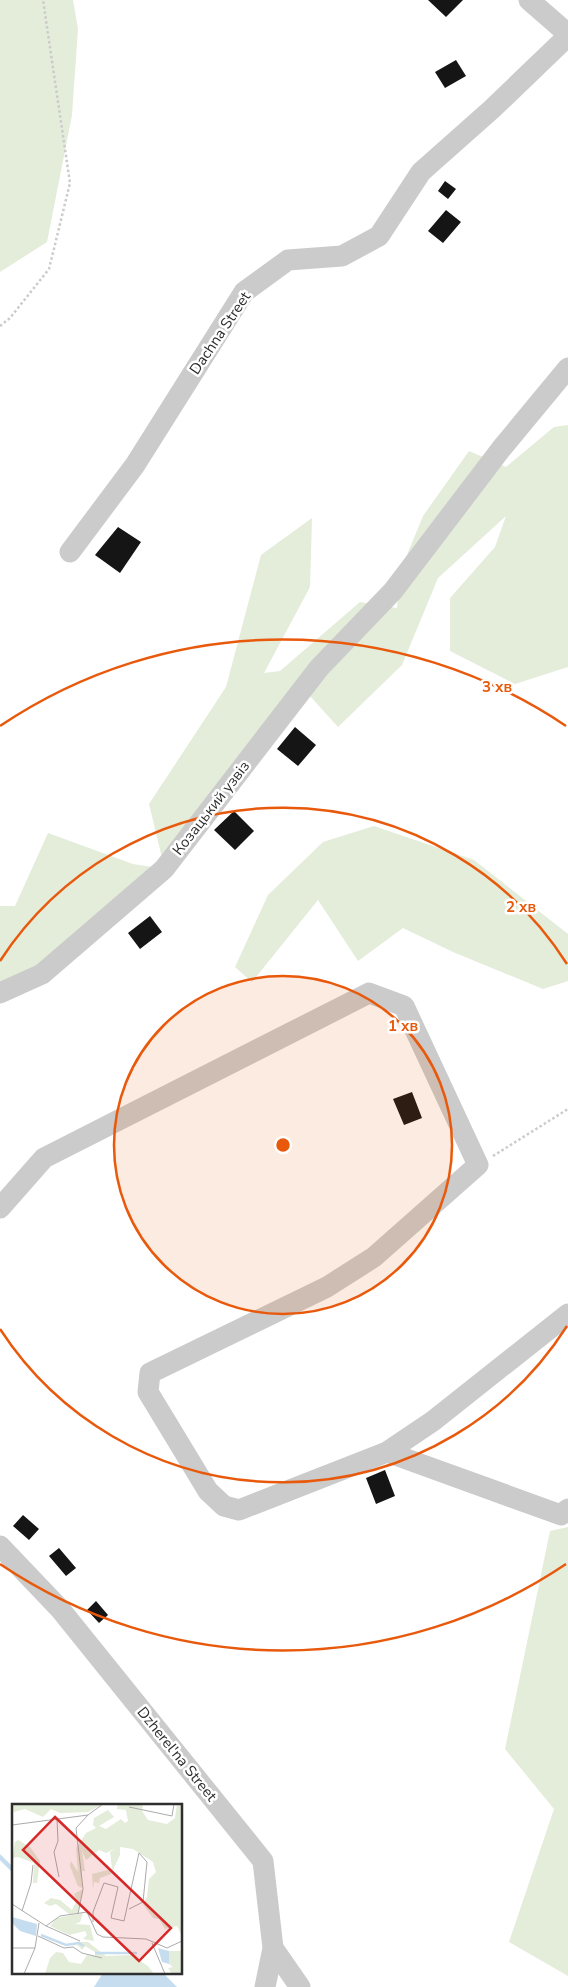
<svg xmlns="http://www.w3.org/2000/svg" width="568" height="1987" viewBox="0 0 568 1987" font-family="'Nunito Sans',sans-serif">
	<rect width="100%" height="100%" fill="#fff"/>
	<path fill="#e4ecda" d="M0 0H73L78 29 72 115 47 242 0 272Z
		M568 425V667L515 684 450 651V598L495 547 506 516 438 578 402 665 338 727 310 696 162 858 149 804 226 687 261 555 312 518 310 587 264 673 280 671 360 602 397 608 402 567 423 516 469 451 506 467 554 427Z
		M374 826 474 860 568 934V981L543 989 453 952 403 928 358 961 318 900 252 982 235 967 268 895 323 842Z
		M48 833 133 864 164 869 0 993V906H15Z
		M568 1527V1976L509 1942 554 1809 505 1749 550 1531Z"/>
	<path fill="#c5ddee" d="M103 1973H163L177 1987H94Z"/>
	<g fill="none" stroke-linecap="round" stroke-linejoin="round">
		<path stroke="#c5ddee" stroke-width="4.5" d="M0 1857 14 1871"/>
	</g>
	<path fill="#151515" d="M428 0H463L446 17Z
		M456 60 466 76 445 88 435 72Z
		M445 181 456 189 448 199 438 191Z
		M446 210 461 222 443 243 428 231Z
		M118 527 141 542 120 573 95 555Z
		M295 727 316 745 298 766 277 749Z
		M234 811 254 831 235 850 214 830Z
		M150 916 162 932 140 949 128 933Z
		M412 1092 422 1118 404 1125 393 1099Z
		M385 1470 395 1496 376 1504 366 1478Z
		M23 1515 39 1529 29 1540 13 1526Z
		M59 1548 76 1568 66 1576 49 1556Z
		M96 1601 108 1615 99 1623 87 1610Z"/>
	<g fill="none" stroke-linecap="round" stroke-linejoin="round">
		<path stroke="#cbcbcb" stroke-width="2.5" stroke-dasharray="2.5 2.5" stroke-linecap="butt" d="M0 326 10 318 49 269 70 183 43 0
			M493 1156 568 1109"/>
		<path stroke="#cbcbcb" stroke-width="21" d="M529 0 568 34
			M70 552 135 465 244 292 288 260 342 256 379 236 421 172 492 109 568 36
			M0 993 42 974 164 869 319 668 393 591 501 449 568 368
			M0 1208 44 1158 369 993 404 1006 478 1165 374 1257 327 1287 150 1373 148 1392 208 1491 224 1506 239 1510 387 1452 433 1421 568 1314
			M387 1452 561 1515 568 1509
			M0 1546 60 1609 263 1861 273 1948 300 1987
			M265 1987 273 1948"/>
	</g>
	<circle cx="283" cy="1145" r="169" fill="#e8590c" fill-opacity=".12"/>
	<g fill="none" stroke="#e8590c" stroke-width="2.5">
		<circle cx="283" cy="1145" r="169"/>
		<path d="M567 1326A337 337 0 0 1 0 1329M0 961A337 337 0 0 1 567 964"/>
		<path d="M566 1564A506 506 0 0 1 0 1564M0 726A506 506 0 0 1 566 726"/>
	</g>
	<g text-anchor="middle" stroke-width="5" stroke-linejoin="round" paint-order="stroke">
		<g font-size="15" fill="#2e2e2e" stroke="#fff">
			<text transform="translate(220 333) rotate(-56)" y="5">Dachna Street</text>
			<text transform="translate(211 808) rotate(-52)" y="5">Козацький узвіз</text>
			<text transform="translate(177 1754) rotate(51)" y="5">Dzherel'na Street</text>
		</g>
	</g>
	<g transform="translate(12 1804)">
		<rect width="170" height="170" fill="#fff"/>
		<path d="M0 0H91L76 8 48 9 39 5 31 13 13 5 2 8ZM106 0H131L130 7 136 16 155 20 163 14 165 0H170V132L165 122 153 125 147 115 141 114 131 100 135 93 137 75 144 68 141 58 121 45 108 43V51L99 70 88 74 87 79 82 78 81 86 80 70 100 65 98 48 104 44 94 49 87 46 74 56 70 47 73 67H70V84L66 82 58 62 59 57 66 68 64 44 74 29 84 24 81 21 82 14 96 6 102 13 87 22 94 25 109 15 113 19 116 17 114 6 105 5ZM6 36 18 43 28 57 25 79H21L22 59 6 53 0 54 3 38ZM71 85 66 109 57 110 44 100 38 102 32 99 39 94 48 96 60 106 65 96 62 90ZM71 109 68 118 63 120 78 121 82 137 71 135 75 131 73 127 57 131 38 122 45 114ZM63 138H76L94 152 119 151 136 162 142 170H33L38 154 44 148 51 149 57 158 69 160 75 151 83 152V148L73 142 70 146ZM157 147H170V169L160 170 156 164 161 163 157 160Z" fill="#e4ecda"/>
		<path d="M0 113 25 120 24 132 8 127 0 119ZM146 144 157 147V160L150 158Z" fill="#c5ddee"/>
		<path fill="none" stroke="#c5ddee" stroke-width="2.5" d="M29 131 54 141 67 139 72 142M83 149H125"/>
		<path fill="none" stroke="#ababab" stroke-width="1" d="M117 3 160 12 162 0M45 15 46 37 42 48 47 73M0 21 76 11 91 0M0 100 34 122 48 112 75 108 85 130 91 133 134 135 155 144 170 137M10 107 19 79 21 61M66 110 71 85 64 24 76 11M81 118V108L92 79 106 83 99 114 112 117 127 49 135 58 131 98 117 105M34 122 68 137M26 132 52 144 61 143 70 149 90 154M140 139 153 170M0 144H23M12 170 23 144 27 119"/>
		<path fill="#d62828" fill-opacity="0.15" stroke="#d62828" stroke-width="2.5" d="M43 13 159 124 127 157 11 46Z"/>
		<rect width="170" height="170" fill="none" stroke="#2e2e2e" stroke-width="2.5"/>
	</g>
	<circle cx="283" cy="1145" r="8" fill="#e8590c" stroke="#fff" stroke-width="2.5"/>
	<g font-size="15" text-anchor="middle" font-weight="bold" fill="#e8590c" stroke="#fff" stroke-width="5" stroke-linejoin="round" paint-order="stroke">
		<text x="497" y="692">3 хв</text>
		<text x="521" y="912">2 хв</text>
		<text x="403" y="1031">1 хв</text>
	</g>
</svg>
